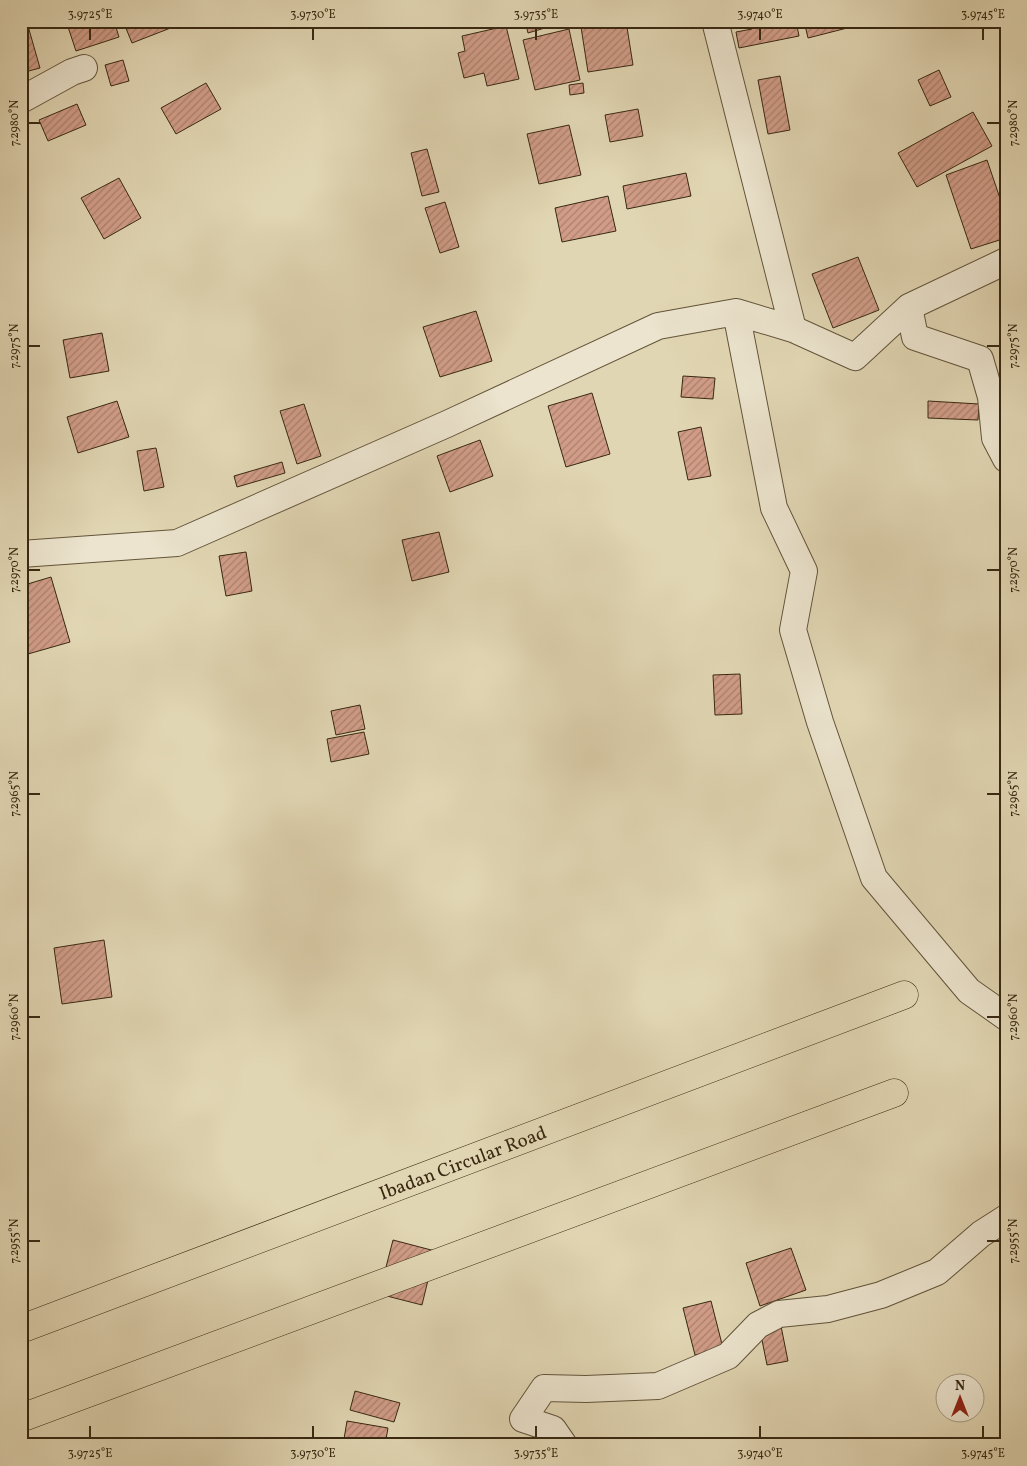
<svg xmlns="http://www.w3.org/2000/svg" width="1027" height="1466" viewBox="0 0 1027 1466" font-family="Vollkorn,serif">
	<defs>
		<pattern id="building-hatch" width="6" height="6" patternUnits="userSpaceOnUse" patternTransform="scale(1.25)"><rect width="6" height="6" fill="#d19d88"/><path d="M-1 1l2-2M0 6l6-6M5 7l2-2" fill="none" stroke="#ab806e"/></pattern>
	</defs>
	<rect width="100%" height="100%" fill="#e1d6b3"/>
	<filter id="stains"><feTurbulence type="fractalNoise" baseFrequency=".004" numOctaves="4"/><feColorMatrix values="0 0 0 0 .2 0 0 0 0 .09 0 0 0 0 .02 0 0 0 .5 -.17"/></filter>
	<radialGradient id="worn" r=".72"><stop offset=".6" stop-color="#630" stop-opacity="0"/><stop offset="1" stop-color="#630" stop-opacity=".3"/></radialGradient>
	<path fill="url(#building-hatch)" stroke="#382812" d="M66 21H114L119 37 76 51Z
		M123 21H186V22L132 43Z
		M525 21H565V22L528 33Z
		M617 21H626L633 65 588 72 581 27Z
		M750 21H796L799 36 739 48 736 32 752 29Z
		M804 21H854L855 26 808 38Z
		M28 26 40 68 21 73V28Z
		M506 26 519 79 487 86 484 73 464 78 458 53 465 51 462 36Z
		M569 29 580 80 535 90 523 40Z
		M123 60 129 81 111 86 105 65Z
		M939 70 951 97 930 106 918 80Z
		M780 76 790 130 768 134 758 80Z
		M206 83 221 109 176 134 161 108Z
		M583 83 584 93 570 95 569 85Z
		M77 104 86 125 48 141 39 120Z
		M638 109 643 136 610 142 605 115Z
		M973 112 992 146 917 187 898 153Z
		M569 125 581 175 539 184 527 134Z
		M427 149 439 192 422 196 411 153Z
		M987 160 1006 216V238L971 249 946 175Z
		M686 173 691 196 627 209 623 186Z
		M119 178 141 218 104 239 81 198Z
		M608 196 616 231 562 242 555 208Z
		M445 202 459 247 440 253 425 208Z
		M858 257 879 310 833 328 812 274Z
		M476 311 492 361 440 377 423 327Z
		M102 333 109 371 70 378 63 340Z
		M683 376 715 378 713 399 681 397Z
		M592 393 610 454 566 467 548 406Z
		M117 401 129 437 78 453 67 417Z
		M928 401 979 404 978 420 928 418Z
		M304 404 321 456 297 464 280 411Z
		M701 427 711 476 688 480 678 432Z
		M480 440 493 476 450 492 437 456Z
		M156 448 164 487 144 491 137 451Z
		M282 462 285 473 237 487 234 476Z
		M439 532 449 572 412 581 402 540Z
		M246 552 252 591 226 596 219 556Z
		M51 577 70 642 21 656V586Z
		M740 674 742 714 715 715 713 675Z
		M360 705 365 729 336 735 331 711Z
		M364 732 369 754 331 762 327 739Z
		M104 940 112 997 62 1004 54 948Z
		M393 1240 435 1251 422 1305 379 1294Z
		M791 1248 806 1290 760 1306 746 1263Z
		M711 1301 723 1348 695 1355 683 1308Z
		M781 1326 788 1361 767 1365 760 1330Z
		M355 1391 400 1403 394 1422 350 1410Z
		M347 1421 388 1428 385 1445H343Z"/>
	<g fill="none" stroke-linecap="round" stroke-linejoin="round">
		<g stroke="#62543a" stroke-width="28">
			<path id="minor" d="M715 21 793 329
				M21 100 72 72 84 68
				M909 307 915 337 980 359 991 397 995 438 1006 459
				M736 312 774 508 804 571 793 630 820 722 874 878 969 991 1006 1017
				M21 554 177 543 447 424 658 326 736 312 793 329 855 357 909 307 1006 261
				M564 1445 553 1429 523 1419 544 1388 586 1389 658 1386 728 1356 758 1325 779 1314 828 1309 881 1295 937 1272 981 1234 1006 1218"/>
		</g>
		<g stroke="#382812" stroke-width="29">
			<g id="highway">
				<path id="s1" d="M21 1329 904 995"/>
				<path d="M21 1418 894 1093"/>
			</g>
		</g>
		<use href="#minor" stroke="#ece4ce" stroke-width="26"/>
		<use href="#highway" stroke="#e1d6b3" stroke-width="28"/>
	</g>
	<path fill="none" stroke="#382812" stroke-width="2" d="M90 28V40M313 28V40M536 28V40M760 28V40M983 28V40M28 123H40M987 123H1000M28 346H40M987 346H1000M28 570H40M987 570H1000M28 794H40M987 794H1000M28 1017H40M987 1017H1000M28 1241H40M987 1241H1000M90 1426V1438M313 1426V1438M536 1426V1438M760 1426V1438M983 1426V1438"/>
	<g text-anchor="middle" stroke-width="5" stroke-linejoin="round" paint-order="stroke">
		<g font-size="19" fill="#382812" stroke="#ece4ce">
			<text dy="7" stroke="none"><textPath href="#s1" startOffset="472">Ibadan Circular Road</textPath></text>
		</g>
	</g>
	<rect width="1027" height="1466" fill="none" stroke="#e1d6b3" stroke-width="55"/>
	<g transform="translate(960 1398)"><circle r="24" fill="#ece4ce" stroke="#a49983"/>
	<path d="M0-4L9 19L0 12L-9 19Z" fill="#8f2418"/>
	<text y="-8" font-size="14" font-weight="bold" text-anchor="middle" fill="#382812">N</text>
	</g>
	<rect x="28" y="28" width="972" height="1410" fill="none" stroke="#382812" stroke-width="2"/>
	<g font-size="12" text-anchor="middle" fill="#382812">
		<text x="90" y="18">3.9725°E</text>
		<text x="313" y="18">3.9730°E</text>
		<text x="536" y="18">3.9735°E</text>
		<text x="760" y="18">3.9740°E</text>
		<text x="983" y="18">3.9745°E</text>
		<text transform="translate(14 123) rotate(-90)" y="4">7.2980°N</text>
		<text transform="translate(1013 123) rotate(-90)" y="4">7.2980°N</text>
		<text transform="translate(14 346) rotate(-90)" y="4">7.2975°N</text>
		<text transform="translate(1013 346) rotate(-90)" y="4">7.2975°N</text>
		<text transform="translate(14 570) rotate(-90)" y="4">7.2970°N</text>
		<text transform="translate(1013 570) rotate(-90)" y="4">7.2970°N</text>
		<text transform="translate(14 794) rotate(-90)" y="4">7.2965°N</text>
		<text transform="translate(1013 794) rotate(-90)" y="4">7.2965°N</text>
		<text transform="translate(14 1017) rotate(-90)" y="4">7.2960°N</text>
		<text transform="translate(1013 1017) rotate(-90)" y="4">7.2960°N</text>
		<text transform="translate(14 1241) rotate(-90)" y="4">7.2955°N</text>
		<text transform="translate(1013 1241) rotate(-90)" y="4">7.2955°N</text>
		<text x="90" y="1457">3.9725°E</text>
		<text x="313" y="1457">3.9730°E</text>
		<text x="536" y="1457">3.9735°E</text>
		<text x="760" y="1457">3.9740°E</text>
		<text x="983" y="1457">3.9745°E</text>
	</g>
	<rect width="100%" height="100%" filter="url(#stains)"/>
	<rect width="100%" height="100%" fill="url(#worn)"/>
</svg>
